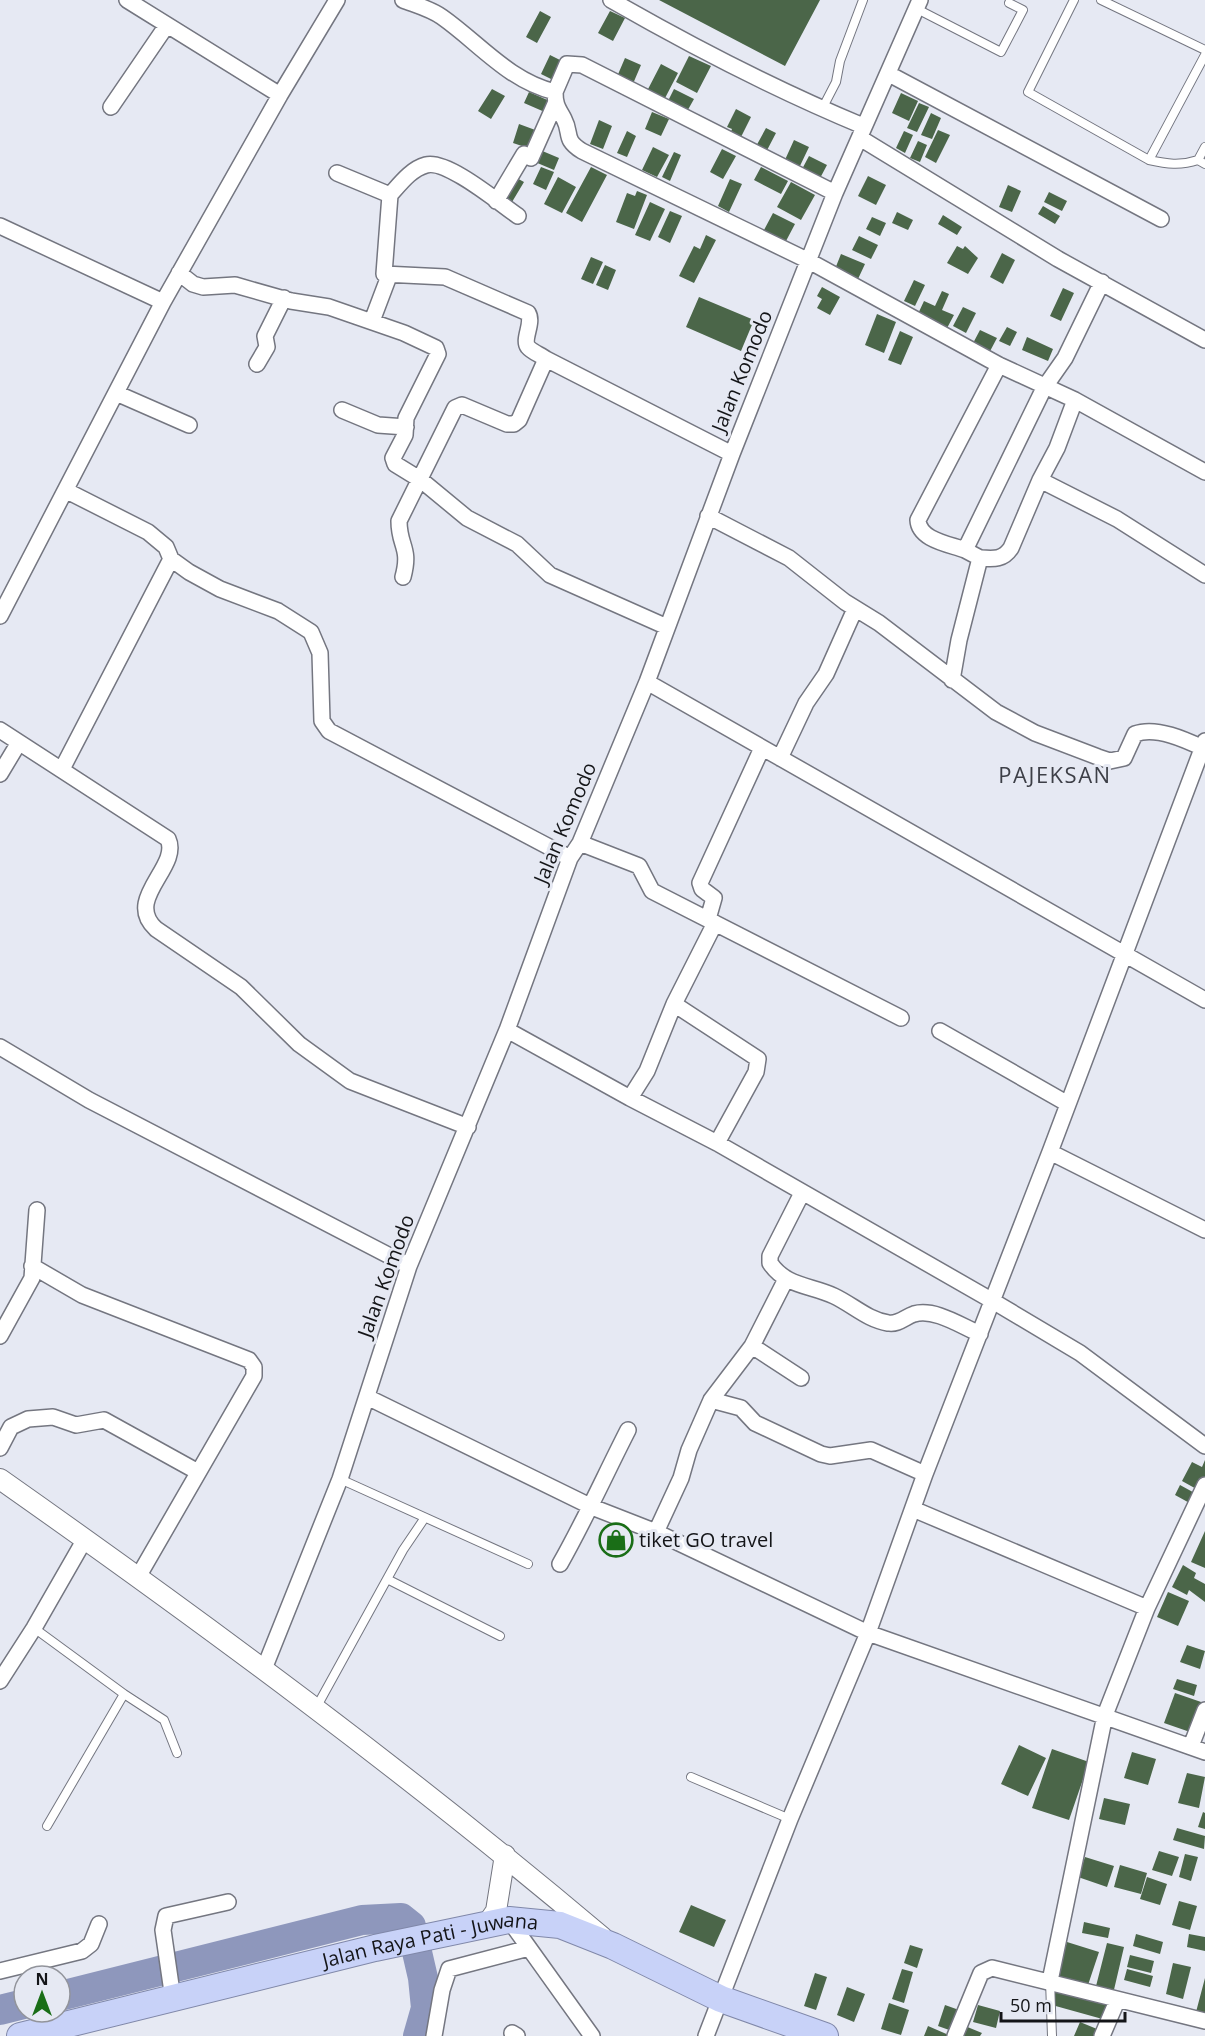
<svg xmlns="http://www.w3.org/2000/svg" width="1205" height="2036" viewBox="0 0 1205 2036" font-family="'Open Sans',sans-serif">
	<rect width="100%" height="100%" fill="#e6e9f3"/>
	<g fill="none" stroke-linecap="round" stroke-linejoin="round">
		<path stroke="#8e97bc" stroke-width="30" d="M60 1996 362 1920 401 1918 411 1926 423 1978 426 2008 418 2036
			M0 2010 24 2004"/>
	</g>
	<path fill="#4b6649" d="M659 0H820L785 66Z
		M540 11 551 17 537 43 526 37Z
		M610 11 625 18 613 41 598 33Z
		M550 55 564 62 555 81 541 74Z
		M689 56 711 66 697 93 676 82Z
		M625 58 641 65 632 86 616 79Z
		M661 64 678 73 663 102 646 93Z
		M492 89 505 96 491 119 478 111Z
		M674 89 694 99 685 115 666 105Z
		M529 92 552 102 547 113 524 103Z
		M901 93 918 101 909 121 892 113Z
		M919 103 929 107 917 132 907 128Z
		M736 109 751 117 740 139 730 134 732 129 727 127Z
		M652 112 669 119 661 136 645 129Z
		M931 113 941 118 932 139 921 135Z
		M599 120 612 126 603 149 590 144Z
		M519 124 538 131 531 149 513 143Z
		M766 128 776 133 764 156 754 150Z
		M938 130 950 135 936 163 925 157Z
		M627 131 636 136 627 157 617 153Z
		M904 131 913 135 905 153 896 148Z
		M794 140 809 147 799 168 784 162Z
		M918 141 927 145 920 162 910 158Z
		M653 147 669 155 657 177 642 170Z
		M722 149 736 156 723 179 710 172Z
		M540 150 559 158 554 170 535 162Z
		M674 152 681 155 670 181 662 177Z
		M809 156 827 165 818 182 800 173Z
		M541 167 554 172 546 190 533 184Z
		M591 167 607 175 582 222 566 213Z
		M761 167 788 181 781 194 754 180Z
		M513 176 524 182 512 202 501 195Z
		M868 176 886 185 876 205 858 196Z
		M558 177 576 187 562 213 544 204Z
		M730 179 742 184 729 212 718 206Z
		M791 182 815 195 801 220 777 207Z
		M1008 185 1021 191 1012 212 999 207Z
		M637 191 647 195 634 229 616 222 627 193 635 196Z
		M1049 192 1067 201 1062 211 1044 202Z
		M650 202 665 209 650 241 635 235Z
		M1043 206 1060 216 1055 224 1038 214Z
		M670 211 682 216 670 243 658 237Z
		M897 212 913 220 908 230 892 223Z
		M773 213 795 224 786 241 764 230Z
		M943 215 962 227 957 235 938 224Z
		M872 217 886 223 880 236 866 229Z
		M706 235 716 240 694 283 679 276 694 246 700 249Z
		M859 236 878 245 871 259 852 250Z
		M957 246 963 249 965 246 978 258 968 274 947 263Z
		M1002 253 1015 260 1003 284 990 277Z
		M841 254 865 264 858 279 835 269Z
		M591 257 603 262 593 284 581 279Z
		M605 265 616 270 608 290 596 285Z
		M914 280 925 285 915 306 904 301Z
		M822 287 840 297 830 315 817 308 822 299 817 296Z
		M1063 288 1074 293 1061 321 1050 316Z
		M942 291 949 294 942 310 954 315 946 330 917 316 924 301 935 306Z
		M699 297 754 320 741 351 686 327Z
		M963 307 976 313 966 333 953 326Z
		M877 314 896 322 884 353 865 345Z
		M1007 327 1017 332 1010 346 999 341Z
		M980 330 997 338 988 355 971 347Z
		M900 331 913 337 901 365 888 360Z
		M1027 337 1053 349 1048 361 1022 350Z
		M1205 1460V1482L1200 1491 1182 1481 1192 1462 1202 1467Z
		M1180 1485 1200 1496 1195 1506 1175 1495Z
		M1205 1531V1568L1191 1562Z
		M1183 1565 1196 1573 1194 1578 1205 1584V1602L1189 1590 1187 1595 1172 1587Z
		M1168 1592 1189 1601 1178 1626 1157 1617Z
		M1187 1645 1205 1651 1200 1669 1180 1662Z
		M1177 1679 1197 1685 1194 1696 1173 1689Z
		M1175 1693 1204 1703 1190 1732 1164 1723Z
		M1019 1745 1046 1758 1028 1796 1001 1784Z
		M1052 1749 1089 1762 1069 1820 1032 1808Z
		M1132 1752 1156 1759 1148 1785 1124 1778Z
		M1187 1773 1205 1777 1199 1808 1178 1803Z
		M1104 1798 1130 1804 1125 1825 1099 1819Z
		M1203 1812 1205 1813V1829L1198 1827Z
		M1177 1828 1205 1836 1204 1849 1173 1840Z
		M1159 1851 1179 1857 1172 1876 1152 1870Z
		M1185 1854 1198 1857 1191 1881 1179 1877Z
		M1085 1857 1114 1866 1107 1887 1078 1877Z
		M1120 1865 1147 1873 1141 1894 1114 1887Z
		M1147 1877 1167 1884 1160 1905 1140 1899Z
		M1179 1901 1197 1906 1190 1930 1172 1925Z
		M691 1905 726 1920 714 1947 679 1932Z
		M1084 1922 1110 1928 1108 1938 1082 1933Z
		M1136 1934 1163 1942 1160 1954 1133 1946Z
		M1189 1934 1205 1937V1951L1187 1947Z
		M1067 1942 1099 1952 1087 1988 1055 1978Z
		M1107 1943 1124 1947 1113 1994 1095 1990Z
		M910 1945 923 1949 917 1968 904 1963Z
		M1130 1955 1154 1961 1151 1973 1127 1967Z
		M1173 1963 1191 1967 1183 1999 1166 1994Z
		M902 1969 913 1972 904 2003 892 1999Z
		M1127 1969 1153 1976 1150 1987 1124 1980Z
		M815 1973 827 1977 816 2010 804 2006Z
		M1205 1978V2014L1196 2012Z
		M847 1987 865 1994 854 2022 837 2015Z
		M1056 1990 1110 2005 1106 2020 1052 2005Z
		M889 2003 909 2010 901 2035 881 2029Z
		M945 2005 959 2010 952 2031 938 2026Z
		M978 2005 1000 2011 996 2028 973 2022Z
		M1080 2022 1097 2029 1094 2036H1074Z
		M928 2026 951 2036H924Z
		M965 2026 982 2033 980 2036H961Z"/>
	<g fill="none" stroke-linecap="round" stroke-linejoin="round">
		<g stroke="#747680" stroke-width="10">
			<path id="service" d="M1074 0 1028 92 1149 160C1167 164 1180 166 1198 160L1205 164
				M1101 0 1205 50
				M917 9 1001 52 1023 10 1009 3
				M822 109 836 82 840 61 863 0
				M1149 160 1205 55
				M1198 160 1205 147
				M340 1479 528 1564
				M387 1579 500 1636
				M34 1628 124 1694 164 1720 177 1753
				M316 1708 403 1550 424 1519
				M691 1777 790 1819
				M47 1826 124 1694
				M1050 1981 1052 2036"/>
		</g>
		<g stroke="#747680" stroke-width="18">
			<path id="minor" d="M127 0 280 95
				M403 0C416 5 431 9 442 17 479 43 509 81 555 92 555 105 558 108 564 119 572 134 563 139 582 151L809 261 999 365 1075 400 1205 472
				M611 0C693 47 776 90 863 126
				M889 74 1161 219
				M555 92 567 64 582 65 835 193
				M111 107 167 25
				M860 138 1058 259 1205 340
				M337 173 390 195
				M496 201 524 154 531 158 555 104
				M518 216C499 203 447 159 426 165 411 169 400 184 390 195L384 274 445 277 528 313C534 323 522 339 528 347 532 352 541 355 546 359L732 454
				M0 226 163 302
				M179 273 193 284 203 287 235 285 291 301 329 307 404 333 436 348 438 354 406 418 405 435 393 458 395 464 421 480 467 518 517 544 550 575 667 627
				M372 321 389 276
				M257 364 267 347 265 336 284 298
				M116 393 189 425
				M342 410 378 425 406 427
				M1040 480 1117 519 1205 575
				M67 491 148 532 166 547 171 559 189 572 220 589 278 611 311 632 320 653 322 721 329 731 570 858
				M708 516 789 558 845 602 879 623 996 712 1035 733 1098 757 1110 761 1124 758 1135 734C1156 726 1186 740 1205 749
				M965 550C949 544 919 540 918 520L999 365
				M980 558 965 550 1044 388 1065 358 1102 282
				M403 577C411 547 399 547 399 521L455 408 462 405 507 424H514L519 420 546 359
				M0 616 163 302 280 95 337 0
				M952 680 959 640 980 558C994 559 1003 560 1011 548L1040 480 1057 448 1075 400
				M647 682 1205 1000
				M0 730 168 839C181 867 123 899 156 929L241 987 299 1044 350 1081 468 1127
				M780 758 806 703 826 674 855 609
				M62 769 171 559
				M0 774 18 744
				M580 843 639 866 652 891 901 1018
				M708 919 714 898 702 889 700 883 762 748
				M674 1004 715 923
				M507 1030 630 1098 717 1143 991 1300 1080 1353 1205 1446
				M940 1031 1068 1104
				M0 1047 89 1100 409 1266
				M630 1098 647 1071 674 1004 758 1059 756 1072 717 1143
				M1050 1152 1205 1230
				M802 1193 770 1256V1263C786 1287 811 1285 834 1296 853 1305 868 1320 888 1323 898 1325 905 1317 914 1314 935 1308 961 1326 980 1334
				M32 1266 82 1295 249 1360 254 1367V1376L138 1577
				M0 1336 32 1278 37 1210
				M752 1346 801 1378
				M367 1397 592 1507 656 1532 868 1633 1205 1752
				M711 1400 741 1408 755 1423 821 1454 830 1456 871 1450 925 1474
				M0 1448 11 1427 28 1419 53 1417 76 1425 104 1420 198 1472
				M913 1509 1147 1608
				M656 1532 681 1478 689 1450 711 1400 752 1346 786 1279
				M560 1564C585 1520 605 1475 628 1430
				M264 1669 340 1479 409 1266 507 1030 570 858 580 843 647 682 732 454 835 193 920 0
				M0 1681 34 1628 85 1539
				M1191 1746 1205 1710
				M509 1920 592 2036
				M0 1971 82 1951 91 1944 99 1924
				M1050 1981 1105 1715 1147 1608 1205 1485
				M173 1999 163 1930 166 1916 228 1902
				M512 2033 517 2036
				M434 2036 442 1990 449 1969 529 1948
				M706 2036 790 1819 868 1633 925 1474 1050 1152 1205 741
				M955 2036 981 1973 992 1968 1205 2021
				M1102 2036 1117 2001"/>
		</g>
		<g stroke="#747680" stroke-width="22">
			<path id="tertiary" d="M0 1479C206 1624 409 1774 602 1937
				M487 1924 496 1911 505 1855"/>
		</g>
		<g stroke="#8088a9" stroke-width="28">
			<g id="trunk">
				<path id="s1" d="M20 2036 375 1948 509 1920 560 1925 613 1946 721 1999 825 2036"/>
			</g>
		</g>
		<use href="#service" stroke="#fff" stroke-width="8"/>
		<use href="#minor" stroke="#fff" stroke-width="15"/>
		<use href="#tertiary" stroke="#fff" stroke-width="20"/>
		<use href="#trunk" stroke="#c8d2f8" stroke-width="26"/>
	</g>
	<defs>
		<g id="shop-ring" transform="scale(1.725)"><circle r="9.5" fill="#e6e9f3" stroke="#1a6e17" stroke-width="1.5"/><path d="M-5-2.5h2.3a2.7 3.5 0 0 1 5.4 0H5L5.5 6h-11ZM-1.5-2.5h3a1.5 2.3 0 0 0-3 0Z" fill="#1a6e17"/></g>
	</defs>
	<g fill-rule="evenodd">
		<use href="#shop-ring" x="616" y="1540"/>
	</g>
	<g text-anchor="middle" stroke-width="6" stroke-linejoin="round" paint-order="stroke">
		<g font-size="20" fill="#141518" stroke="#e6e9f3">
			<text transform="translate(742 371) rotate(-68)" y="7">Jalan Komodo</text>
			<text transform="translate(565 823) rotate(-67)" y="7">Jalan Komodo</text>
			<text transform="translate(386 1276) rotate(-70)" y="7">Jalan Komodo</text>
			<text dy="7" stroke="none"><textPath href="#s1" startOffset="422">Jalan Raya Pati - Juwana</textPath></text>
		</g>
		<g font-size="20" fill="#141518" stroke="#e6e9f3" text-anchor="start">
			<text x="639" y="1547">tiket GO travel</text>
		</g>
		<g font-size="22" letter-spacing="1.5" fill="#3d3f47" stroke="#e6e9f3">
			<text x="1055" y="783">PAJEKSAN</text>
		</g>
	</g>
	<g transform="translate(42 1994)"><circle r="28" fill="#e6e9f3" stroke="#92949b" stroke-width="1.5"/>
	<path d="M0-4.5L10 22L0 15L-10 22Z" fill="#1a6e17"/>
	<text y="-9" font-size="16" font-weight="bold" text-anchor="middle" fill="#141518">N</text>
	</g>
	<path d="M1001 2012v9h124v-9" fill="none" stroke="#141518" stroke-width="3"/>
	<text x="1010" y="2012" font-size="18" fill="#141518" stroke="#e6e9f3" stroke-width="4.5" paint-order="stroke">50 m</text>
</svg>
